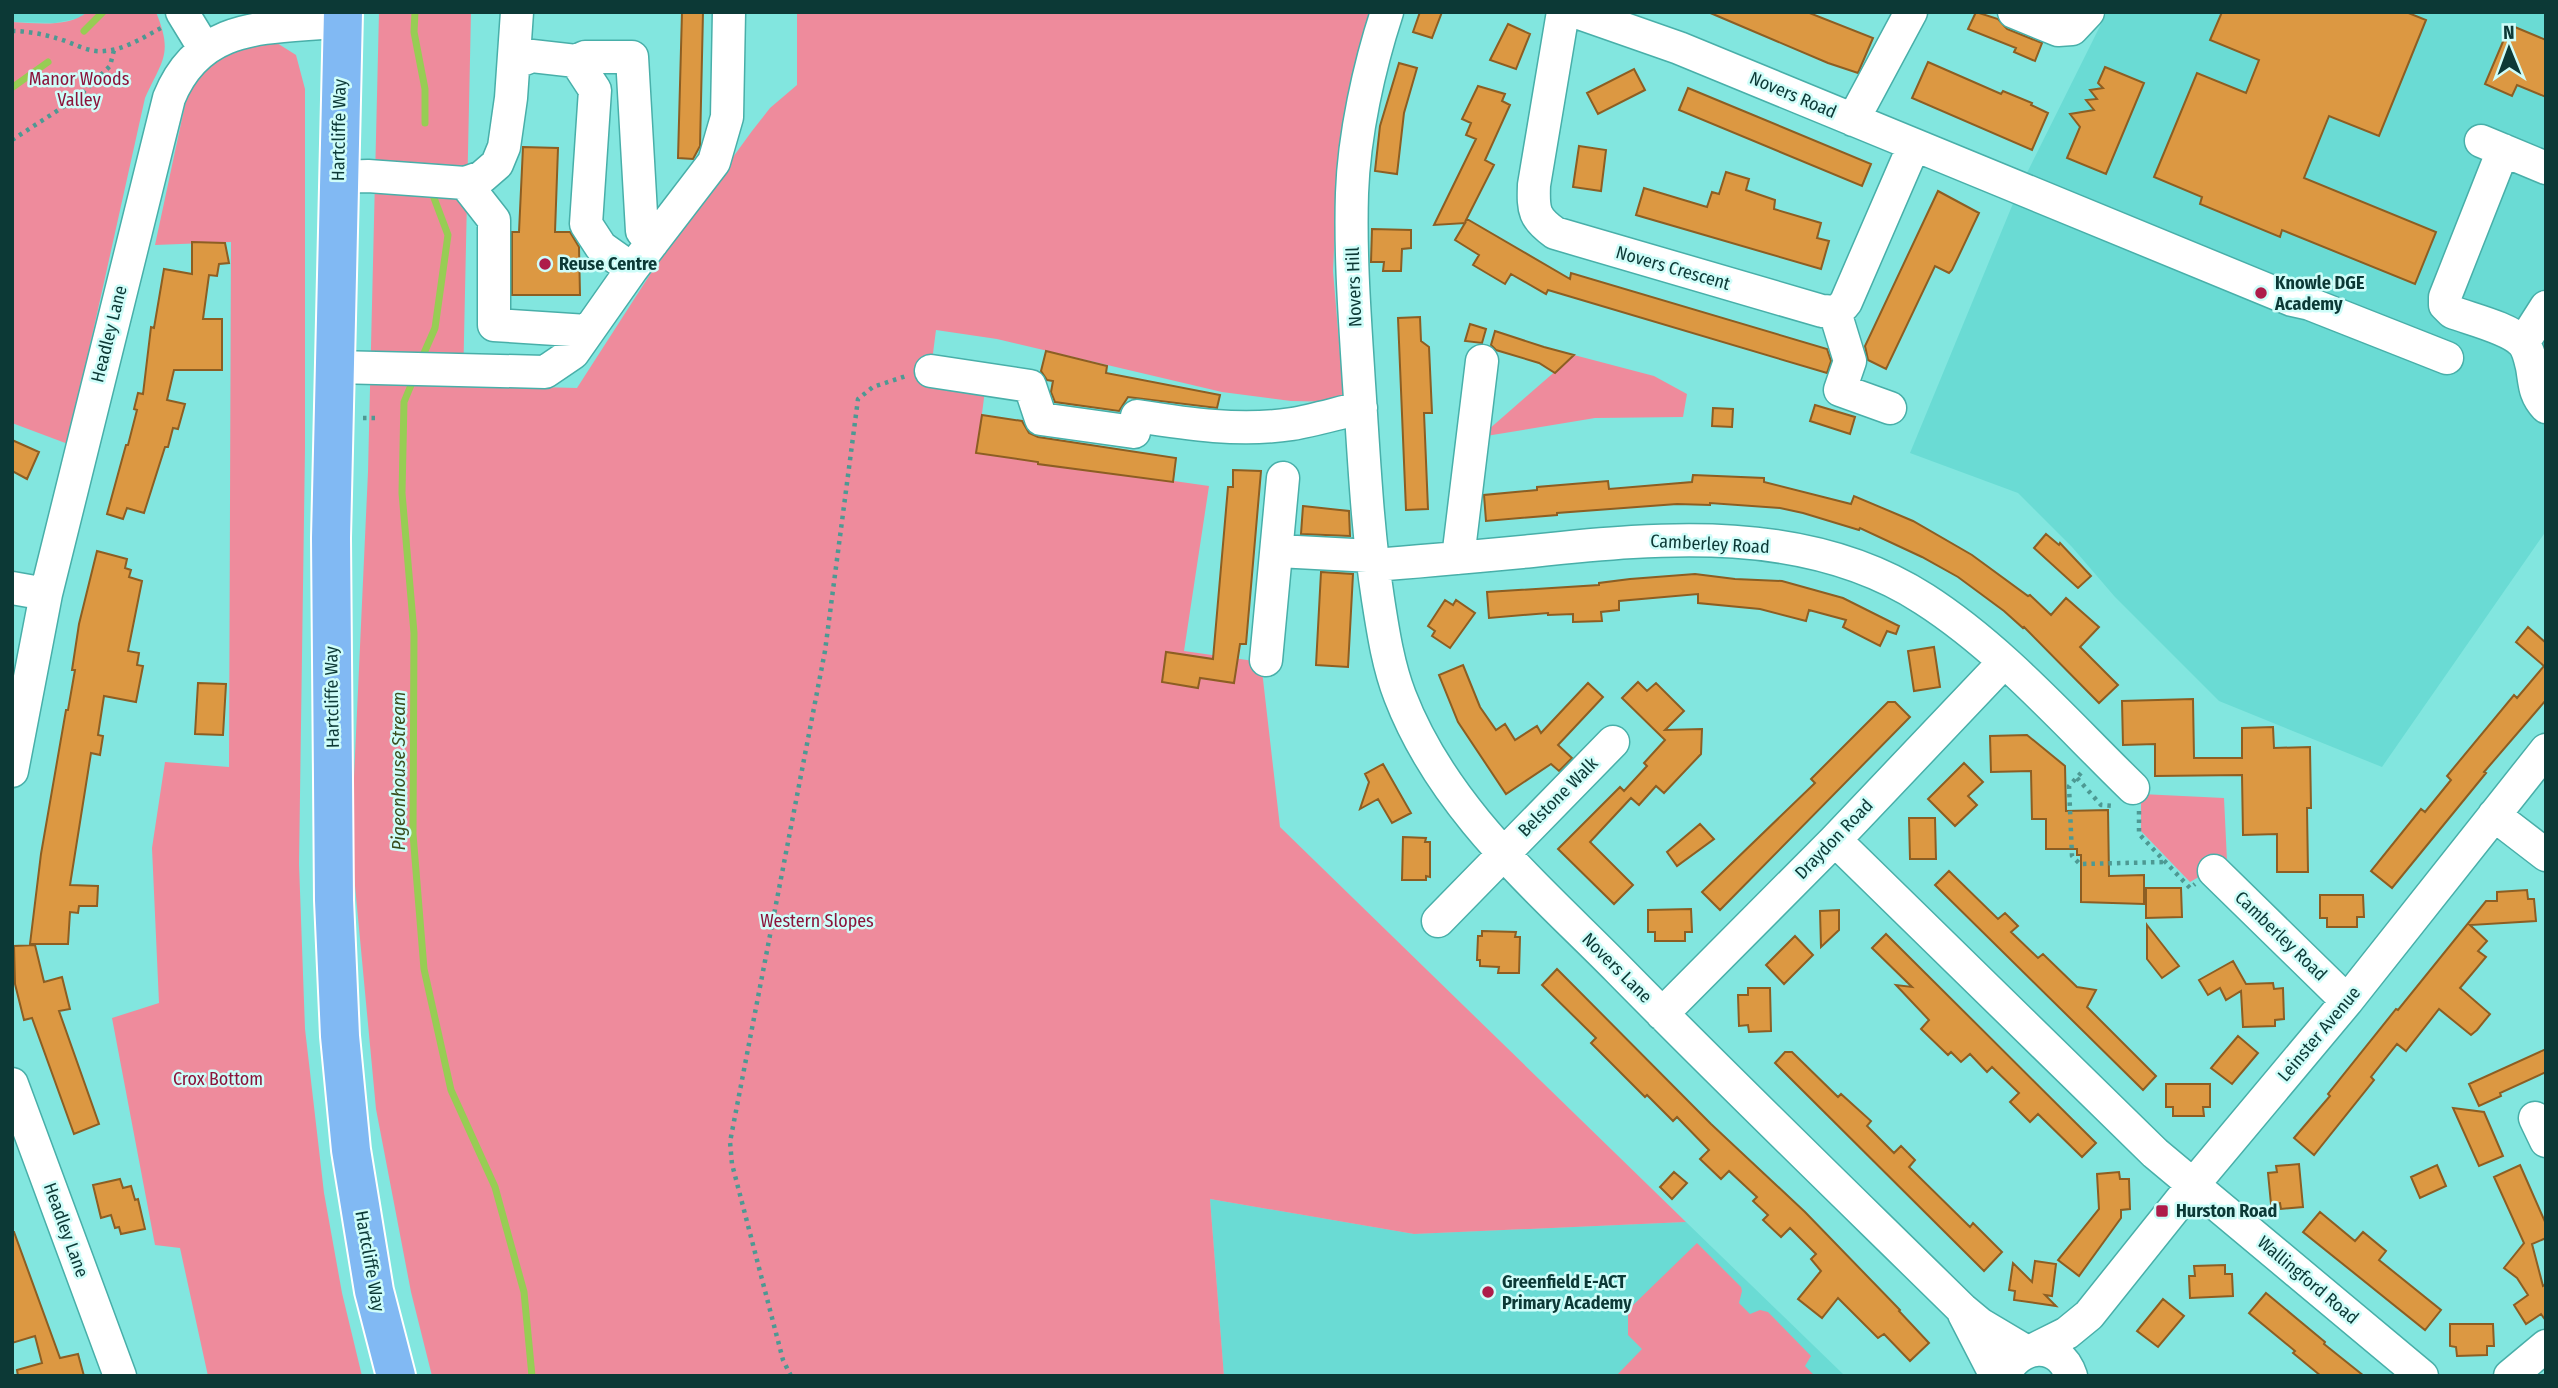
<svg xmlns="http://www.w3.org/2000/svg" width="2558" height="1388" viewBox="0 0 2558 1388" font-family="'Fira Sans Condensed',sans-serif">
	<rect width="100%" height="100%" fill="#82e6df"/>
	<path fill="#6adbd4" d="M12 12H87L81 18 55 23 12 22Z
		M2107 12H2546V531L2382 767 2219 701 2115 597 2072 547 2018 493 1910 453 2019 189Z
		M1210 1199 1414 1234 1686 1222 1844 1375 1224 1376Z"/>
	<path fill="#ee8b9c" d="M87 12H156C173 54 163 59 145 98L68 444 12 423V22C35 23 69 28 87 12Z
		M379 12H471L463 385 577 388 669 245 752 131 770 108 797 85V12H1377L1337 187 1333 271 1344 402 1291 401 1222 392 997 339 936 330 929 384 985 390 977 453 1209 486 1184 651 1261 662 1280 827 1686 1222 1414 1234 1210 1199 1224 1376H432L411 1292 376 1109 351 843 368 472Z
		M269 38 296 55 305 89V448L299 864 305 1029 324 1193 342 1293 362 1376H208L180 1248 155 1245 112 1018 159 1003 152 848 165 762 229 767 231 242 155 245 189 86 212 59Z
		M1574 355 1654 376 1687 394 1683 417 1595 418 1480 437Z
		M2141 794 2224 798 2227 861 2190 882 2141 831Z
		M1697 1243 1741 1287 1742 1291 1739 1303 1750 1314 1760 1310 1768 1312 1811 1356 1805 1366 1815 1376H1616L1642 1349 1628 1335V1310Z"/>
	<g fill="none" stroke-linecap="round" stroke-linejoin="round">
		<path stroke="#97cd54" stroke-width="7" d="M415 12 414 32 425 89V123
			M84 31 103 12
			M13 87 48 62
			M421 360 435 328 448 235 431 190
			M414 378 404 402 402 493 414 633 413 834 424 969 451 1090 495 1187 524 1292 532 1376"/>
	</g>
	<path fill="#dc9842" stroke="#8c5e23" stroke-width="2" d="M682 12H703L700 146 693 159 678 158Z
		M1420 12H1442L1432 38 1413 32Z
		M1708 12H1807L1873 38 1858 73 1828 63Z
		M1976 12 1998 19 2007 29 2042 43 2035 61 2014 52 2016 48 1968 29Z
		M2222 12H2406L2426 20 2379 136 2329 116 2304 178 2436 232 2415 284 2282 230 2280 237 2200 204 2202 197 2154 177 2197 73 2246 93 2259 60 2210 40Z
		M1508 24 1530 34 1516 69 1490 60Z
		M2510 25 2546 40V97L2517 85 2512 96 2485 84Z
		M1928 62 2001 94 2003 91 2032 103 2031 105 2048 113 2032 150 1912 98Z
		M1399 63 1417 68 1404 113 1397 174 1375 171 1380 126Z
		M2105 67 2144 83 2106 174 2067 158 2080 127 2070 114 2094 110 2086 100 2097 99 2090 90 2103 88 2098 83Z
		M1634 69 1645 90 1598 114 1587 93Z
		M1478 86 1505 94 1502 101 1510 105 1485 160 1494 165 1465 222 1467 219 1570 279 1571 273 1827 349 1831 361 1827 373 1548 290 1546 294 1511 274 1505 284 1473 265 1479 255 1455 240 1465 223 1434 225 1476 139 1466 135 1471 123 1462 119Z
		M1688 88 1871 164 1862 186 1679 110Z
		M1579 146 1606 150 1601 191 1573 187Z
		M523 147 558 148 555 232H570L579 247 580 295H512V232H519Z
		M1726 172 1749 179 1746 190 1775 200 1774 209 1821 223 1817 238 1829 241 1821 269 1636 215 1644 188 1707 207 1712 192 1719 194Z
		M1938 191 1979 213 1952 270 1949 273 1935 266 1886 369 1868 360 1865 346Z
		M1372 229 1411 230V248L1402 249 1401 271H1383L1384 262H1371Z
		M192 242 225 243 229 263 219 264 217 276 209 275 203 319H222V370H174L167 400 185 404 178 429 173 428 168 447H165L144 513 127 508 123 519 107 514 126 445H128L137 410 134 409 138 393 143 394 151 327 154 328 164 269 192 274Z
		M1420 317 1421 341 1429 347 1432 413H1424L1428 509 1406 510 1398 318Z
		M1470 324 1486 329 1482 343 1465 341Z
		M1495 331 1544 347 1574 355 1555 373 1539 363 1496 350 1491 345Z
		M1046 351 1107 366 1106 373 1220 395 1217 408 1128 397 1119 411 1055 402 1051 392 1053 381 1047 380 1041 371Z
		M1815 405 1855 417 1850 434 1810 421Z
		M1713 408 1733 409 1732 427 1712 426Z
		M982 415 1022 421 1029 433 1038 437 1176 458 1173 482 1038 464V462L976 453Z
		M12 440 39 452 27 479 12 471Z
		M1233 470 1261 471 1246 644H1240L1234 683 1200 678 1198 688 1162 682 1166 652 1213 659 1228 487H1233Z
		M1693 475 1764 478V482L1851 504 1854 496 1913 521 1972 555 2028 596 2030 595 2051 615 2066 598 2099 627 2080 647 2118 685 2099 703 2024 627 2023 628 2004 611 1958 577 1922 557 1860 528 1859 530 1803 513 1780 508 1710 503V505L1677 504 1557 513V515L1486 521 1484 495 1537 490V487L1608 481 1609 489 1692 482Z
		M1303 506 1349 511 1350 536 1301 534Z
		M2046 534 2059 545 2060 543 2091 576 2078 588 2034 548Z
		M97 551 127 559 125 568 131 570 129 577 142 581 128 651 139 653 137 665 143 666 136 702 104 696 98 735 103 736 100 755 91 753 70 885 98 886 97 906H79L78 913 70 912 68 944H30L41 854 66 710H68L75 670H72L79 624Z
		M1321 572 1353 574 1348 667 1316 665Z
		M1695 574 1735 579 1782 581 1843 598 1899 626 1896 634 1887 631 1880 646 1843 627 1846 620 1809 610 1806 621 1760 609 1698 603V594L1619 601V610L1601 612 1602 621 1573 622V614L1548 615V613L1489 618 1487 592 1599 585V583L1630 579Z
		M1445 600 1453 605 1456 600 1475 613 1450 648 1432 636 1435 631 1428 626Z
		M2528 627 2546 643V700L2484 772 2486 773 2392 888 2371 871 2421 809 2425 812 2451 780 2447 776 2514 695 2517 698 2544 666 2516 642Z
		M1934 647 1940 687 1914 691 1908 651Z
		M1463 665 1480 707 1496 730 1505 724 1515 740 1537 726 1541 733 1588 683 1603 697 1558 745 1572 758 1559 771 1551 764 1506 794 1458 722 1439 675Z
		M1638 682 1647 691 1656 683 1684 711 1665 730 1702 729 1701 754 1664 793 1656 786 1639 805 1631 798 1590 842 1633 885 1614 904 1558 849 1620 787 1624 791 1647 766 1644 763 1665 740 1622 698Z
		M198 683 226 684 223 735 195 734Z
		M2193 699 2194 758H2242V728L2273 727 2274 748 2310 747 2311 808H2307L2308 872H2277V834L2243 835 2242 775 2155 776V744L2123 745 2122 701Z
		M1888 702H1895L1910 717 1720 910 1702 892 1815 783 1811 779Z
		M2027 735 2065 766 2066 811 2108 810 2109 876 2144 875V904L2081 902V855H2077V849H2046V819H2032L2031 771 1991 772 1990 736Z
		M1964 763 1983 782 1968 796 1977 805 1955 826 1928 799Z
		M1383 764 1411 813 1392 823 1378 799 1360 809 1369 782 1365 774Z
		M1909 818H1935L1936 859H1910Z
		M1700 824 1714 839 1677 866 1667 852Z
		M1403 837 1426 838 1425 842H1430V877L1426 876V880H1402Z
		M1949 871 1998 919 2005 913 2018 926 2011 932 2038 958 2043 954 2077 987 2096 990 2087 1007 2156 1076 2143 1090 1935 885Z
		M2146 888H2181L2182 917 2146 918Z
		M2527 890 2528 899H2534L2536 921 2470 925 2487 941 2478 951 2486 957 2460 988 2490 1014 2477 1030 2471 1035 2439 1009 2406 1051 2397 1044 2371 1077 2374 1080 2314 1155 2294 1138 2330 1096 2328 1094 2396 1009 2398 1010 2486 901H2497V892Z
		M2320 895H2363L2364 917H2357V927H2327V918H2320Z
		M1691 909 1692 932H1685V941H1655V932H1648V910Z
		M1839 910V930L1821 947 1820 911Z
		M2147 925 2179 966 2162 978 2147 959Z
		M1482 931 1516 932 1515 937H1520L1519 973H1498L1499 967 1480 966V960H1477L1478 936H1482Z
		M1886 934 2096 1143 2082 1157 2038 1114 2030 1122 2010 1102 2019 1093 1992 1067 1987 1072 1970 1054 1961 1062 1951 1052 1948 1055 1921 1029 1929 1020 1896 985 1912 987 1872 948Z
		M1795 936 1813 955 1784 984 1766 965Z
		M35 945 44 982 62 977 70 1009 59 1011 99 1124 74 1134 32 1018 24 1020 15 984 14 946Z
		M2233 961 2246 984 2273 983 2274 989 2283 988 2284 1019 2275 1020V1026L2243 1027 2241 991 2226 1000 2220 988 2208 995 2199 980Z
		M1557 969 1711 1124 1805 1212 1900 1310 1899 1311 1929 1343 1910 1361 1884 1334 1878 1338 1838 1298 1822 1318 1798 1299 1821 1271 1811 1259 1816 1254 1790 1228 1781 1237 1763 1220 1768 1215 1753 1201 1757 1197 1729 1171 1721 1179 1700 1159 1709 1150 1677 1117 1673 1121 1647 1095 1645 1097 1591 1043 1596 1038 1542 985Z
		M1748 988H1770L1771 1031 1749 1032 1748 1025 1739 1026 1738 995H1748Z
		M2238 1036 2258 1053 2232 1084 2211 1068Z
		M2546 1049V1072L2500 1093 2501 1096 2479 1106 2469 1084Z
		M1785 1052H1792L1838 1097 1841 1094 1871 1121 1867 1126 1894 1153 1901 1146 1915 1160 1909 1167 1970 1227 1973 1223 2002 1252 1984 1271 1775 1063Z
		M2166 1084H2210V1107H2203L2204 1116H2173V1107H2166Z
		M2453 1108 2484 1112 2503 1156 2479 1166Z
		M2299 1164 2303 1207 2281 1209 2280 1203 2271 1204 2268 1173 2277 1172 2276 1166Z
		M2437 1165 2446 1186 2420 1198 2411 1177Z
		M2520 1165 2546 1224V1238L2532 1244 2543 1286 2546 1284V1321L2541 1314 2526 1324 2514 1305 2528 1295 2517 1278 2504 1268 2524 1243 2494 1177Z
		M1674 1172 1687 1183 1672 1199 1660 1187Z
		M2119 1172 2120 1179H2129L2130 1209 2121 1210V1218L2079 1276 2058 1260 2099 1209 2097 1174Z
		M120 1179 123 1188 131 1186 135 1200 138 1199 145 1229 121 1234 119 1227 115 1228 111 1215 101 1218 93 1185Z
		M2320 1212 2355 1241 2363 1232 2386 1251 2379 1260 2441 1310 2425 1330 2303 1232Z
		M12 1232H14L60 1358 78 1354 84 1376H18L17 1370 42 1363 35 1336 12 1343Z
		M2035 1261 2056 1264 2052 1296 2045 1295 2056 1306 2014 1300 2015 1291 2009 1290 2013 1263 2032 1282Z
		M2225 1265V1274H2232L2233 1296 2190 1298 2189 1276H2195L2194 1266Z
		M2266 1293 2325 1342 2324 1344 2364 1376H2321L2293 1353 2295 1351 2249 1313Z
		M2163 1299 2184 1316 2158 1347 2137 1331Z
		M2450 1324H2493L2494 1346H2487V1355L2457 1356 2456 1347 2450 1346Z"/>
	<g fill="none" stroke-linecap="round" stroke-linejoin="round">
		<g stroke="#48afa9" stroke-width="35">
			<path id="minor" d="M182 12 204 48
				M1387 12C1369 67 1354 135 1352 193 1350 257 1355 320 1359 384 1364 456 1367 528 1378 599 1383 631 1388 665 1400 696 1443 808 1536 886 1618 969 1731 1084 1847 1196 1962 1309L1980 1324 2027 1352
				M1563 12 1534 185C1533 211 1534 218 1555 233L1822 311C1834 312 1839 312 1846 302L1914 145
				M1576 12 1679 48 2292 300 2310 304 2447 358
				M2014 12 2058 30 2072 29 2088 12
				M576 61 585 57H632L642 231 652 243
				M514 63 532 56 576 61 595 90 586 224 601 247 632 269
				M1853 120 1911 12
				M2481 141 2546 168
				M2503 150 2445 297V305L2452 312C2470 319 2509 328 2522 342 2528 348 2530 359 2532 367 2535 384 2534 394 2546 407
				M338 177 368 176 465 183 482 177 497 164 504 147 511 98 517 12
				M465 183 494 220V325L587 331
				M1835 312 1850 361 1840 390 1890 408
				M2523 343 2546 307
				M335 367 545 372 573 353 632 269 714 162 727 117 729 12
				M931 371 1030 386 1041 419 1134 432 1137 416C1188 424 1240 432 1292 424 1315 420 1338 413 1361 408
				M1278 551 1372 556
				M1458 558 1482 361
				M1373 565C1426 561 1479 556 1532 551 1663 537 1808 524 1924 599 2002 649 2067 724 2133 788
				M12 588 46 594
				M1266 660 1283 478
				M12 771 46 594 169 98C201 19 271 29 342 21
				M2494 815 2546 855
				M1835 840 2155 1153 2422 1376
				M2214 871 2347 1001
				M1438 921 1613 742
				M1662 1014 1835 840 2004 662
				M12 1084 120 1376
				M2535 1118 2546 1141
				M1964 1314 1996 1376
				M2033 1350 2067 1333 2089 1315 2193 1185 2347 1001 2546 750
				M2004 1376C2018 1343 2059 1339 2071 1376
				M2510 1376 2546 1346"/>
		</g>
		<g stroke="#fff" stroke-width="42">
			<path id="highway" d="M343 12 331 538 334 900 340 1036 351 1150 374 1291 396 1376"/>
		</g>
		<path stroke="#4d9993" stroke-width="4.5" stroke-dasharray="3.5 5" stroke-linecap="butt" d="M12 31C26 31 43 34 56 38 72 42 88 53 104 51 124 50 144 37 161 28
			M12 140 77 98 110 66 114 50
			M363 418H377
			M2081 773 2069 786 2072 856 2080 864 2165 862
			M2077 778 2101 805 2113 806
			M2139 811V834L2190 888 2195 884
			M791 1376 783 1360 732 1164 730 1142 825 651 858 399 873 387 906 376"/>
		<use href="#minor" stroke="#fff" stroke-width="32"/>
		<use href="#highway" stroke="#81b9f3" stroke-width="38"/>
	</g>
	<g fill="#ae1c4a" stroke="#cffdf9" stroke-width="2.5">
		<circle cx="545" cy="264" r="7"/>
		<circle cx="2261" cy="293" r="7"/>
		<rect x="2155" y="1204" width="14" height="14" rx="3.5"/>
		<circle cx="1488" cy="1292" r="7"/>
	</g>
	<g text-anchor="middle" stroke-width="5" stroke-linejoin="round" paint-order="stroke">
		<g font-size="18" fill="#8b1339" stroke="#cffdf9">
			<text x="79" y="85">Manor Woods<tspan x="79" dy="21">Valley</tspan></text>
			<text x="817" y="927">Western Slopes</text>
			<text x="218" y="1085">Crox Bottom</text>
		</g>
		<g font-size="18" fill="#0c3936" stroke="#cffdf9">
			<text transform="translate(1793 95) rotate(23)" y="6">Novers Road</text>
			<text transform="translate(339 130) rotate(-89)" y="6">Hartcliffe Way</text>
			<text transform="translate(1673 268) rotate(16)" y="6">Novers Crescent</text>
			<text transform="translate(1354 287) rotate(-92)" y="6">Novers Hill</text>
			<text transform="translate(109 334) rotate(-76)" y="6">Headley Lane</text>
			<text transform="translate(1710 544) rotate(3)" y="6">Camberley Road</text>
			<text transform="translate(332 697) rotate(-91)" y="6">Hartcliffe Way</text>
			<text transform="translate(1558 797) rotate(-45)" y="6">Belstone Walk</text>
			<text transform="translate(1834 839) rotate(-46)" y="6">Draydon Road</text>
			<text transform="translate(2281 936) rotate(44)" y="6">Camberley Road</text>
			<text transform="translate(1617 968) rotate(45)" y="6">Novers Lane</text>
			<text transform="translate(2319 1034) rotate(-50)" y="6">Leinster Avenue</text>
			<text transform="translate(66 1230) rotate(70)" y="6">Headley Lane</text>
			<text transform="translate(370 1261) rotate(80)" y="6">Hartcliffe Way</text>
			<text transform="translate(2308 1280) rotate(40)" y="6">Wallingford Road</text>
		</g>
		<g font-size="18" font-weight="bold" fill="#0c3936" stroke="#cffdf9" text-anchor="start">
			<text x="559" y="270">Reuse Centre</text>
			<text x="2275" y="289">Knowle DGE<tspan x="2275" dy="21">Academy</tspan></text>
			<text x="2176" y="1217">Hurston Road</text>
			<text x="1502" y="1288">Greenfield E-ACT<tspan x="1502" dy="21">Primary Academy</tspan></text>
		</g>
		<g font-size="19" font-style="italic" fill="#384e1e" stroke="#cffdf9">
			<text transform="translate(398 771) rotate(-90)" y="7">Pigeonhouse Stream</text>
		</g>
	</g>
	<rect width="2558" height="1388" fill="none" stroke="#0c3936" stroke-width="28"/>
	<g transform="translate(2509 49) rotate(359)" stroke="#cffdf9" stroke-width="5" paint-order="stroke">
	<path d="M0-5L12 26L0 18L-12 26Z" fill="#0c3936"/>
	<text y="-10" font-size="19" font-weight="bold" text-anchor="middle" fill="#0c3936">N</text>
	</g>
</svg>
